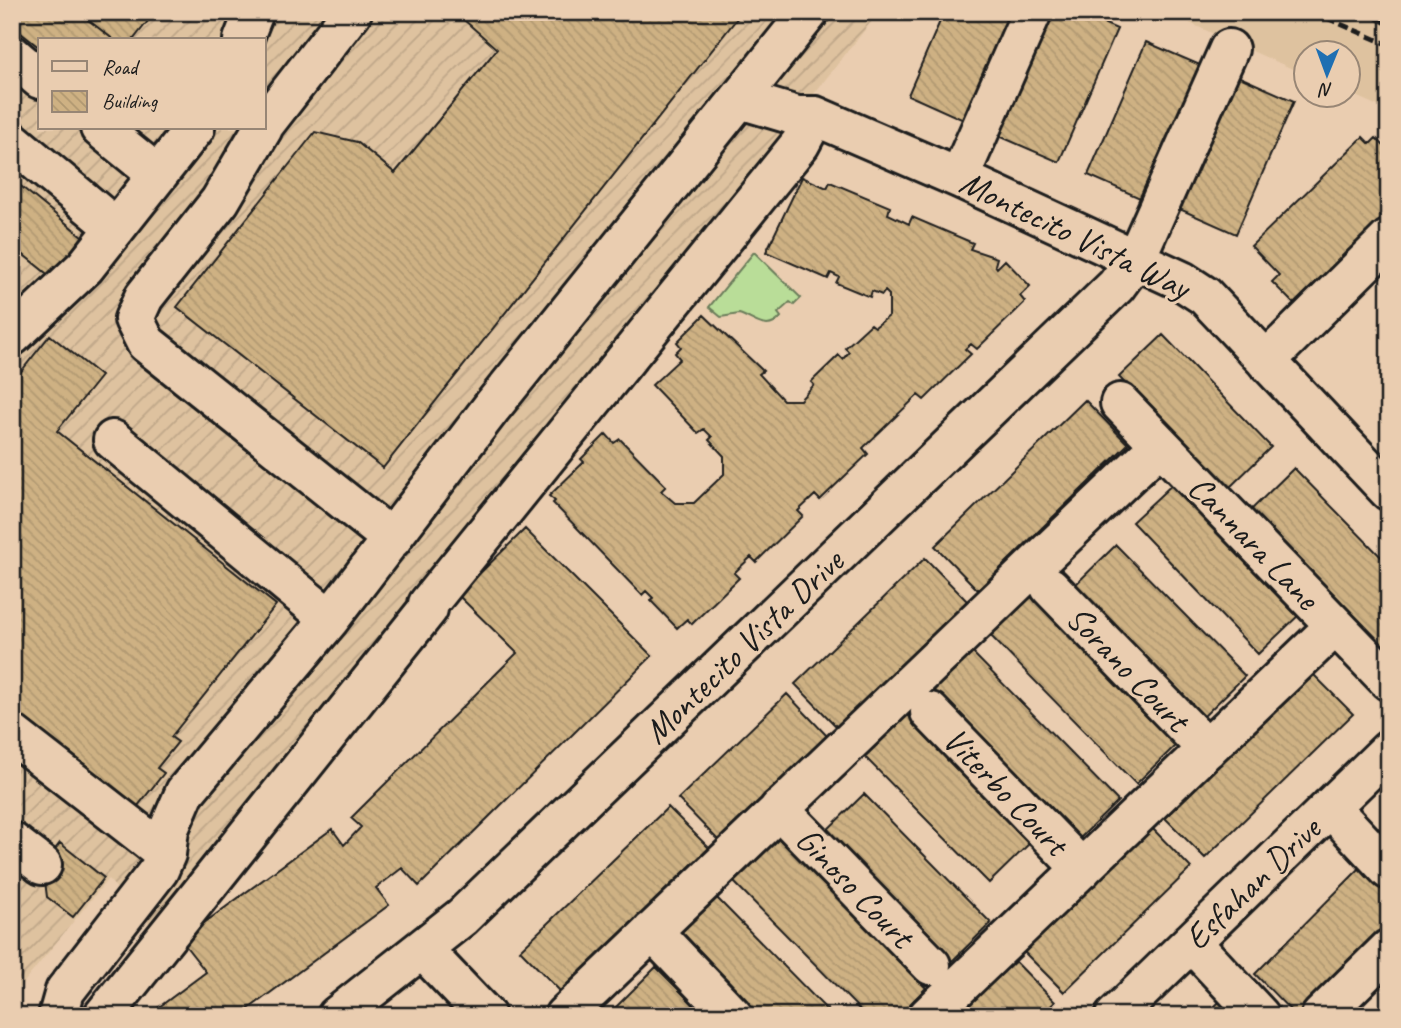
<svg xmlns="http://www.w3.org/2000/svg" width="1401" height="1028" viewBox="0 0 1401 1028" font-family="Caveat,sans-serif">
	<defs>
		<pattern id="industrial-furrows" width="10" height="10" patternUnits="userSpaceOnUse" patternTransform="scale(1.75)"><rect width="10" height="10" fill="#dec29f"/><path d="M-1 1l2-2M0 10L10 0M9 11l2-2" fill="none" stroke="#bea688"/></pattern>
		<pattern id="building-back-hatch" width="6" height="6" patternUnits="userSpaceOnUse" patternTransform="scale(1.75)"><rect width="6" height="6" fill="#ceb183"/><path d="M-1 5l2 2M0 0l6 6M5-1l2 2" fill="none" stroke="#b09871"/></pattern>
	</defs>
	<rect width="100%" height="100%" fill="#eacdb0"/>
	<filter id="ink" filterUnits="userSpaceOnUse"><feTurbulence type="fractalNoise" baseFrequency=".0143" numOctaves="2"/><feDisplacementMap in="SourceGraphic" scale="14" xChannelSelector="R" yChannelSelector="G"/><feConvolveMatrix kernelMatrix="1 2 1 2 8 2 1 2 1" color-interpolation-filters="sRGB"/></filter>
	<g filter="url(#ink)">
		<path fill="#dec29f" d="M1165 12H1389V111L1349 93 1348 52H1306V75Z"/>
		<path fill="url(#industrial-furrows)" fill-rule="evenodd" d="M12 12H879L152 926 108 879 12 997ZM40 40H264V128H40Z"/>
		<path fill="#b9dd98" stroke="#6a7c5a" stroke-width="2" d="M754 252 801 298 794 305 790 302 778 313 781 317C767 334 755 319 739 314L721 317 709 307Z"/>
		<path fill="url(#building-back-hatch)" stroke="#1c1c1c" stroke-width="2" d="M12 12H78L114 40H40V48L12 26Z
			M78 12H137L148 21 133 40H114Z
			M455 12H742L383 468 177 307 315 132 357 142 395 173 497 49Z
			M944 12H1016L968 122 908 95Z
			M1053 12H1078L1117 29 1059 162 999 136Z
			M1146 42 1207 68 1149 202 1088 175Z
			M1233 74 1294 101 1236 234 1175 207Z
			M1363 137 1370 144 1376 138 1389 151V213L1294 304 1272 282 1279 275 1251 246Z
			M802 177 827 188 830 182 890 207 888 214 909 224 912 217 973 243 970 249 997 258 995 265 997 268 1005 260 1030 286 1020 296 1025 302 977 349 971 344 965 349 971 354 924 400 918 395 863 448 868 454 820 500 815 495 798 511 803 516 756 562 751 557 734 573 739 578 692 624 687 619 677 628 651 601 653 598 646 591 642 595 553 503 555 501 549 496 584 462 581 459 606 434 614 443 620 439 666 486 661 491 675 503H694L724 474V456L709 440 712 437 704 429 698 433 652 385 680 359 675 353 681 347 677 342 704 315 763 371 759 374 783 400H800L814 385 811 382 839 355 843 359 849 352 845 348 871 324 875 327 889 316V295L885 291 882 295 872 291 870 297 836 283 839 277 831 273 828 279 766 252Z
			M12 179 83 237 51 277 15 248 12 252Z
			M50 335 101 376 57 431 276 605 171 737 178 742 157 768 164 773 137 807 12 708V383Z
			M1163 335 1271 447 1227 490 1119 377Z
			M1085 400 1128 444 978 590 935 546Z
			M1294 468 1389 565V653L1250 511Z
			M1176 481 1301 613 1258 654 1132 522Z
			M525 529 652 656 419 886 402 868 376 888 389 905 239 1016H147L206 972 181 940 332 829 344 845 361 827 351 818 517 653 458 595Z
			M1116 545 1245 676 1201 719 1072 588Z
			M925 558 967 601 837 727 795 684Z
			M1031 589 1180 741 1136 784 987 632Z
			M969 649 1118 801 1074 844 925 692Z
			M1311 672 1353 714 1205 858 1163 816Z
			M787 694 828 737 719 841 678 799Z
			M905 712 1032 841 989 883 862 754Z
			M864 794 991 923 947 966 820 837Z
			M668 807 709 848 561 992 520 950Z
			M1151 827 1191 868 1064 992 1023 951Z
			M777 837 926 988 898 1016H866L732 880Z
			M60 843 104 878 73 917 47 897 43 865Z
			M1361 867 1389 895V939L1313 1016H1296L1255 974Z
			M715 896 833 1016H746L671 940Z
			M1012 958 1055 1002 1040 1016H952Z
			M656 967 705 1016H615L611 1012Z
			M1227 995 1247 1016H1204Z"/>
		<g fill="none" stroke-linecap="round" stroke-linejoin="round">
			<g stroke="#1c1c1c" stroke-width="44">
				<path id="minor" d="M243 40 254 12
					M12 55 40 79
					M740 99 797 116H815L959 178 1182 281 1205 296 1389 491
					M264 125 352 12
					M100 128 158 175
					M263 128 220 201 144 297 134 319 146 343 392 539
					M12 141 116 228
					M959 178 1032 12
					M12 336 85 267 195 128
					M1266 361 1389 239
					M1120 403 1389 681
					M113 440 330 619
					M1050 587 1207 749
					M930 712 1082 869
					M12 734 166 854
					M1330 807 1389 870
					M779 809 931 965
					M12 842 42 865
					M652 931 733 1016
					M1191 942 1260 1016
					M422 949 486 1016
					M58 1016 65 991 159 870 166 854 169 829 185 792 330 619 492 407 809 12
					M103 1016 428 609V604L800 144 815 116
					M337 1016 462 917 1116 286 1135 260 1229 49
					M564 1016 1160 445
					M928 1016 1335 626
					M1115 1016 1389 750
					M1321 1016 1389 949"/>
			</g>
			<use href="#minor" stroke="#eacdb0" stroke-width="38"/>
			<path stroke="#1c1c1c" stroke-width="5" stroke-dasharray="10 5" stroke-linecap="butt" d="M1313 12 1389 45
				M1363 12 1389 24"/>
		</g>
	</g>
	<g text-anchor="middle" stroke-width="6" stroke-linejoin="round" paint-order="stroke">
		<g font-size="35" fill="#1c1c1c" stroke="#eacdb0">
			<text transform="translate(1075 234) rotate(26)" y="12">Montecito Vista Way</text>
			<text transform="translate(1254 542) rotate(46)" y="12">Cannara Lane</text>
			<text transform="translate(743 646) rotate(-44)" y="12">Montecito Vista Drive</text>
			<text transform="translate(1128 668) rotate(46)" y="12">Sorano Court</text>
			<text transform="translate(1006 791) rotate(46)" y="12">Viterbo Court</text>
			<text transform="translate(1252 883) rotate(-44)" y="12">Esfahan Drive</text>
			<text transform="translate(855 887) rotate(46)" y="12">Ginoso Court</text>
		</g>
	</g>
	<rect width="1401" height="1028" fill="none" stroke="#eacdb0" stroke-width="42"/>
	<rect x="21" y="21" width="1359" height="986" fill="none" stroke="#1c1c1c" stroke-width="2.5" filter="url(#ink)"/>
	<rect x="38" y="38" width="228" height="91" fill="#eacdb0" stroke="#988675" stroke-width="2"/>
	<rect x="52" y="61" width="35" height="10" fill="#eacdb0" stroke="#988675" stroke-width="2"/>
	<text x="102" y="74" font-size="21" fill="#1c1c1c">Road</text>
	<rect x="52" y="91" width="35" height="21" fill="url(#building-back-hatch)" stroke="#988675" stroke-width="2"/>
	<text x="102" y="108" font-size="21" fill="#1c1c1c">Building</text>
	<g transform="translate(1327 74) rotate(181)"><circle r="33" fill="#eacdb0" stroke="#988675" stroke-width="2"/>
	<path d="M0-5L12 26L0 18L-12 26Z" fill="#1f6fb2"/>
	<text y="-10" font-size="19" font-weight="bold" text-anchor="middle" fill="#1c1c1c">N</text>
	</g>
</svg>
